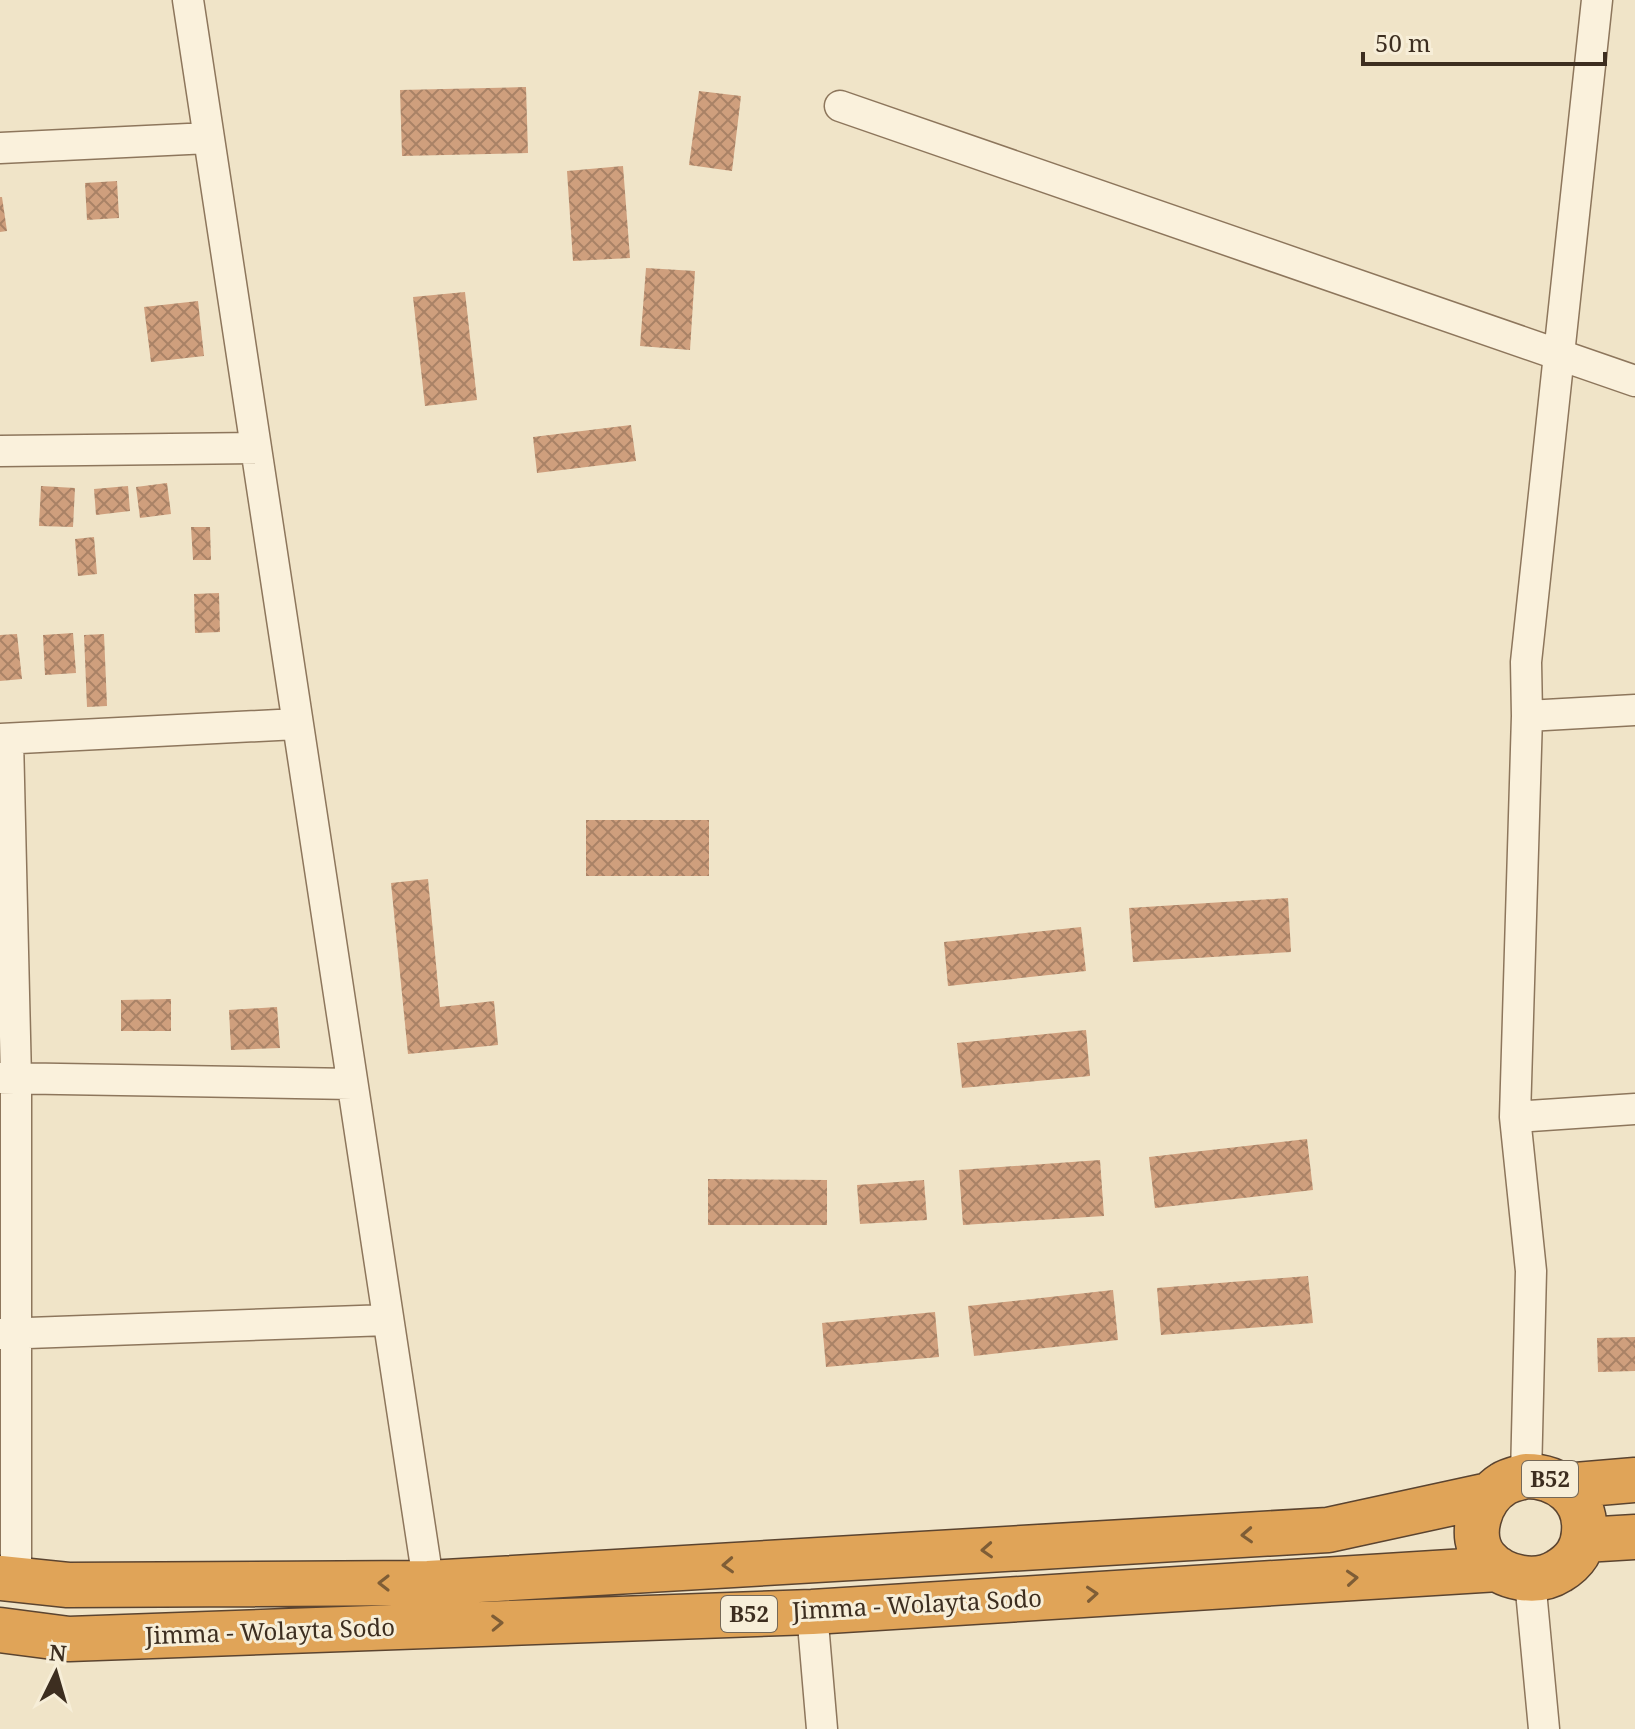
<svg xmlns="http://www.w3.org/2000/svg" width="1635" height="1729" viewBox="0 0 1635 1729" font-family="'Noto Serif',serif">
	<defs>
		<pattern id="building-cross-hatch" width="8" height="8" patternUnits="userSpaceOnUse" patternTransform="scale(2)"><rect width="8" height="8" fill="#cf9f7d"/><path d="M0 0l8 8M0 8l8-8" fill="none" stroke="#a98266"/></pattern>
	</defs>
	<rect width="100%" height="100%" fill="#f0e4c8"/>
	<path fill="url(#building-cross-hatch)" d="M526 87 528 153 402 156 400 90Z
		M699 91 741 96 732 171 689 165Z
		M623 166 630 258 573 261 567 171Z
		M117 181 119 218 87 220 85 183Z
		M0 197H2L7 231 0 232Z
		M646 268 695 271 690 350 640 346Z
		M465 292 477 400 425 406 413 297Z
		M198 301 204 356 151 362 144 307Z
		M631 425 636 461 537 473 533 437Z
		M167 483 171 514 140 518 136 487Z
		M41 486 75 488 73 527 39 526Z
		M128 486 130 511 96 515 94 489Z
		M191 527H210L211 560H193Z
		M94 537 97 574 78 576 75 539Z
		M219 593 220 632 195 633 194 594Z
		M73 633 76 673 45 675 43 635Z
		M17 634 22 679 0 681V635Z
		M104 634 107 706 87 707 84 635Z
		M586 820H709V876H586Z
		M428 879 440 1007 494 1001 498 1045 408 1054 391 883Z
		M1288 898 1291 952 1133 962 1129 908Z
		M1081 927 1086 971 948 986 944 942Z
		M171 999V1031H121V1000Z
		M277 1007 280 1048 231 1050 229 1010Z
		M1086 1030 1090 1076 962 1088 957 1043Z
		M1307 1139 1313 1190 1155 1208 1149 1157Z
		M1100 1160 1104 1216 963 1225 959 1170Z
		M708 1179 827 1180V1225H708Z
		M924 1180 927 1220 860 1224 857 1185Z
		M1308 1276 1313 1323 1161 1335 1157 1288Z
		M1113 1290 1118 1340 974 1356 968 1306Z
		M935 1312 939 1357 826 1367 822 1323Z
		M1635 1337V1371L1598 1372 1597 1338Z"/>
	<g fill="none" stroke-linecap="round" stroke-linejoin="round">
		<g stroke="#8d765c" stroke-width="33">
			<path id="street" d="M188 0 431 1600
				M840 106 1635 381
				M0 148 209 138
				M0 451 256 448
				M1527 716 1635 710
				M0 739 297 724
				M8 739 16 1079V1580
				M0 1078 352 1084
				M1515 1117 1635 1109
				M0 1334 388 1320
				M1526 1476 1531 1271 1515 1117 1527 716 1526 662 1597 0
				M1530 1580 1544 1729
				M812 1612 822 1729"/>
		</g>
		<g stroke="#5b4430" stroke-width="47">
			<path id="highway" d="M1526 1476C1558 1476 1587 1497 1584 1532 1583 1550 1574 1562 1559 1571 1537 1585 1503 1579 1486 1559 1467 1536 1480 1498 1503 1484 1509 1480 1519 1478 1526 1476Z
				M1564 1486 1635 1480
				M1584 1540 1635 1537
				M0 1578 68 1585 428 1583 1328 1530 1489 1495
				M0 1630 69 1639 812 1612 1498 1569"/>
		</g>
		<use href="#street" stroke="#faf1dc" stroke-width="30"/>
		<use href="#highway" stroke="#e0a458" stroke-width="44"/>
	</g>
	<defs><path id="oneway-chevron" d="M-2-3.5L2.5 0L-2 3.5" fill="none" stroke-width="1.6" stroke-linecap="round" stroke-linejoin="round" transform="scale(2)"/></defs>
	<g stroke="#7e5d36">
		<use href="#oneway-chevron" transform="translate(1247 1535) rotate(177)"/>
		<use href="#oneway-chevron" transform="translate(987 1550) rotate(177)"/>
		<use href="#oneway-chevron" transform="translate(728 1565) rotate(177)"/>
		<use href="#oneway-chevron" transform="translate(1352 1578) rotate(-4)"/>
		<use href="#oneway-chevron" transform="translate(384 1583) rotate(180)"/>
		<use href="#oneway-chevron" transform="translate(1092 1594) rotate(-4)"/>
		<use href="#oneway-chevron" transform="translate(497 1623) rotate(-2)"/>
	</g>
	<g text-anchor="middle" stroke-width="6" stroke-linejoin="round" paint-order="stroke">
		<g fill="#f7eed8" stroke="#756857" stroke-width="2">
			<rect x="1522" y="1461" width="56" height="36" rx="6"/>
			<rect x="721" y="1596" width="56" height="36" rx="6"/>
		</g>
		<g font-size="22" font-weight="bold" fill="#3d2e20">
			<text x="1550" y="1487">B52</text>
			<text x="749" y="1622">B52</text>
		</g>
		<g font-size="24" fill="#3d2e20" stroke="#f7eed8">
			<text transform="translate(917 1605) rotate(-3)" y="8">Jimma - Wolayta Sodo</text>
			<text transform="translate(270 1632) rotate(-2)" y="8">Jimma - Wolayta Sodo</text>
		</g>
	</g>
	<g transform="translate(56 1673) rotate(5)" stroke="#f7eed8" stroke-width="6" paint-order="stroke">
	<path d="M0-6L14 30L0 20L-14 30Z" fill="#3d2e20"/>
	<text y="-12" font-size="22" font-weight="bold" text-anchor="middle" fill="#3d2e20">N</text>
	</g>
	<path d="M1363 52v12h242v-12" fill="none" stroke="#3d2e20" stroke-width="4"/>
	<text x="1375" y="52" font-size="24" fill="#3d2e20" stroke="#f7eed8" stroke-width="6" paint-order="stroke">50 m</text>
</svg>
